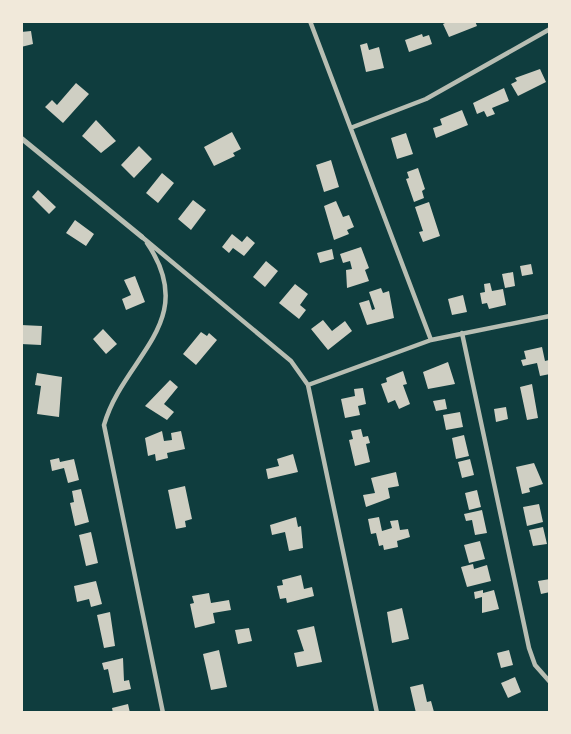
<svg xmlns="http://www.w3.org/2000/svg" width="571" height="734" viewBox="0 0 571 734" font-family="'Noto Serif',serif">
	<rect width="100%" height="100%" fill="#0f3d3e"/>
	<path fill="#cfcfc3" d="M449 21H475L477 26 449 37 443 24Z
		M31 31 33 44 21 47V32Z
		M422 34 423 37 429 35 432 44 409 52 405 40Z
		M367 43 369 50 379 47 384 68 366 72 360 45Z
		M540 69 546 82 518 96 511 84 517 81 515 78Z
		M76 83 89 94 63 123 45 107 52 100 57 105Z
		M504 88 509 101 492 108 495 114 487 117 484 111 477 114 473 103Z
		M462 110 468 125 436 138 433 128 442 125 440 119Z
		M96 120 116 141 101 153 82 136Z
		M232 132 241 149 233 153 235 156 214 166 204 147Z
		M406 133 413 154 397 159 391 138Z
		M139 146 152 159 134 178 121 165Z
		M331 160 339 187 324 192 316 165Z
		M418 168 425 189 422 191 424 198 414 202 406 179 409 178 407 172Z
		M162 173 174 183 158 203 146 193Z
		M38 190 56 207 49 214 32 197Z
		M193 200 206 210 191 230 178 219Z
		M336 201 343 217 349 215 354 227 347 230 349 234 334 240 324 206Z
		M429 202 440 236 423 242 419 232 423 231 415 207Z
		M75 220 94 234 86 246 66 233Z
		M232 234 242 242 247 236 255 243 244 256 233 248 229 253 222 247Z
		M361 247 369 268 365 270 369 281 347 288 346 270 352 269 350 261 343 263 340 254Z
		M332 249 334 259 320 263 317 253Z
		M266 261 278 271 265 287 253 277Z
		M531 264 533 274 522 276 520 266Z
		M513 272 515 286 505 288 502 274Z
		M135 276 145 302 126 310 122 299 131 295 124 280Z
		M490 283 492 291 503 289 506 305 489 309 487 303 482 304 480 293 485 292 484 284Z
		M295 284 308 294 300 305 306 310 299 319 279 303Z
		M381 288 383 293 389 291 394 318 367 325 359 303 369 300 372 310 375 309 369 292Z
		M463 295 467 312 452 315 448 299Z
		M323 320 332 331 345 321 352 331 328 350 311 329Z
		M21 325 42 326 41 345 21 344Z
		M103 329 117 344 106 354 93 339Z
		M201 332 207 336 209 333 217 340 196 365 183 354Z
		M542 347 545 361 549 360 550 374 540 376 537 363 523 366 521 360 526 359 524 351Z
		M448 362 455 384 428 389 423 372Z
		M403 371 407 384 403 385 410 404 399 409 395 400 388 403 381 384 387 382 386 378Z
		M37 373 62 377 59 417 37 414 41 386 35 385Z
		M170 380 178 387 164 404 174 412 167 420 145 406Z
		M532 384 538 418 527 420 520 387Z
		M363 388 366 404 358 406 360 415 345 418 341 399 355 396 354 389Z
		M445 399 447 409 436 411 433 401Z
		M506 407 508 419 496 422 494 409Z
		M460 412 463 427 446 430 443 415Z
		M361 429 363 437 368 436 370 443 366 444 370 462 355 466 349 440 353 439 351 431Z
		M162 431 164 441 172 440 171 433 181 431 185 449 167 453 168 458 156 461 155 454 148 456 145 438Z
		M464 435 469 456 456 459 452 438Z
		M293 454 298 472 268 479 266 469 279 466 277 459Z
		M59 458 60 462 74 459 79 480 68 483 64 468 52 471 50 460Z
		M470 459 474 475 462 478 458 462Z
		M534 463 543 484 529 488 530 492 522 494 516 467Z
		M396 472 399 486 388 488 390 498 366 507 363 495 375 493 371 478Z
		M185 486 192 519 185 521 186 527 176 529 168 490Z
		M81 489 89 522 75 526 70 503 74 502 72 491Z
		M477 490 481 507 469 510 465 493Z
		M539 504 543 522 527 526 523 507Z
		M482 510 487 533 475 535 472 520 466 521 464 514Z
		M296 517 298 527 301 526 303 548 289 551 285 532 272 535 270 525Z
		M379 517 382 531 392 528 390 521 398 520 400 530 408 529 410 537 397 541 398 547 384 550 383 545 379 546 376 533 371 534 368 519Z
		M543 527 547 544 533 546 529 530Z
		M91 532 98 563 86 566 79 535Z
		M480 541 485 559 469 563 464 545Z
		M473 564 474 569 487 565 491 581 467 587 461 567Z
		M301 575 304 589 312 587 314 596 287 603 286 598 280 599 277 586 283 585 282 580Z
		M550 579V592L541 594 538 581Z
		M96 581 102 604 91 607 89 599 77 602 74 586Z
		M483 590V593L494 590 499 609 482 613V597L475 599 474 592Z
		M209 593 211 603 229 600 231 610 213 613 215 623 195 628 190 604 194 603 192 596Z
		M402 608 409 639 392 643 387 612Z
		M110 612 115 646 104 648 97 615Z
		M314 626 322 662 297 667 294 653 304 651 297 630Z
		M249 628 252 641 238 644 235 630Z
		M219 650 227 687 211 690 203 654Z
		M509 650 513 665 501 668 497 653Z
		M123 658 124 681 129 680 131 689 113 693 108 669 104 670 102 663Z
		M515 677 521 692 508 698 501 683Z
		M423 684 427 702 431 701 434 712 416 713 410 687Z
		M128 704 130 713H113L112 708Z"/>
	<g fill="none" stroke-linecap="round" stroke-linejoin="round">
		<path stroke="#b8beb3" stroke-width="4.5" d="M310 21 431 340
			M353 127 426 99 550 29
			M142 237 291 361 308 385 377 713
			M147 243C201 322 123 357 104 425L163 713
			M462 333 529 648 535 665 550 682
			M308 385 431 340 550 316"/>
		<path stroke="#b8beb3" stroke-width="5" d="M21 138 142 237"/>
	</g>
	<rect width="571" height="734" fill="none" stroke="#f1e9da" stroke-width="46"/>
</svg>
